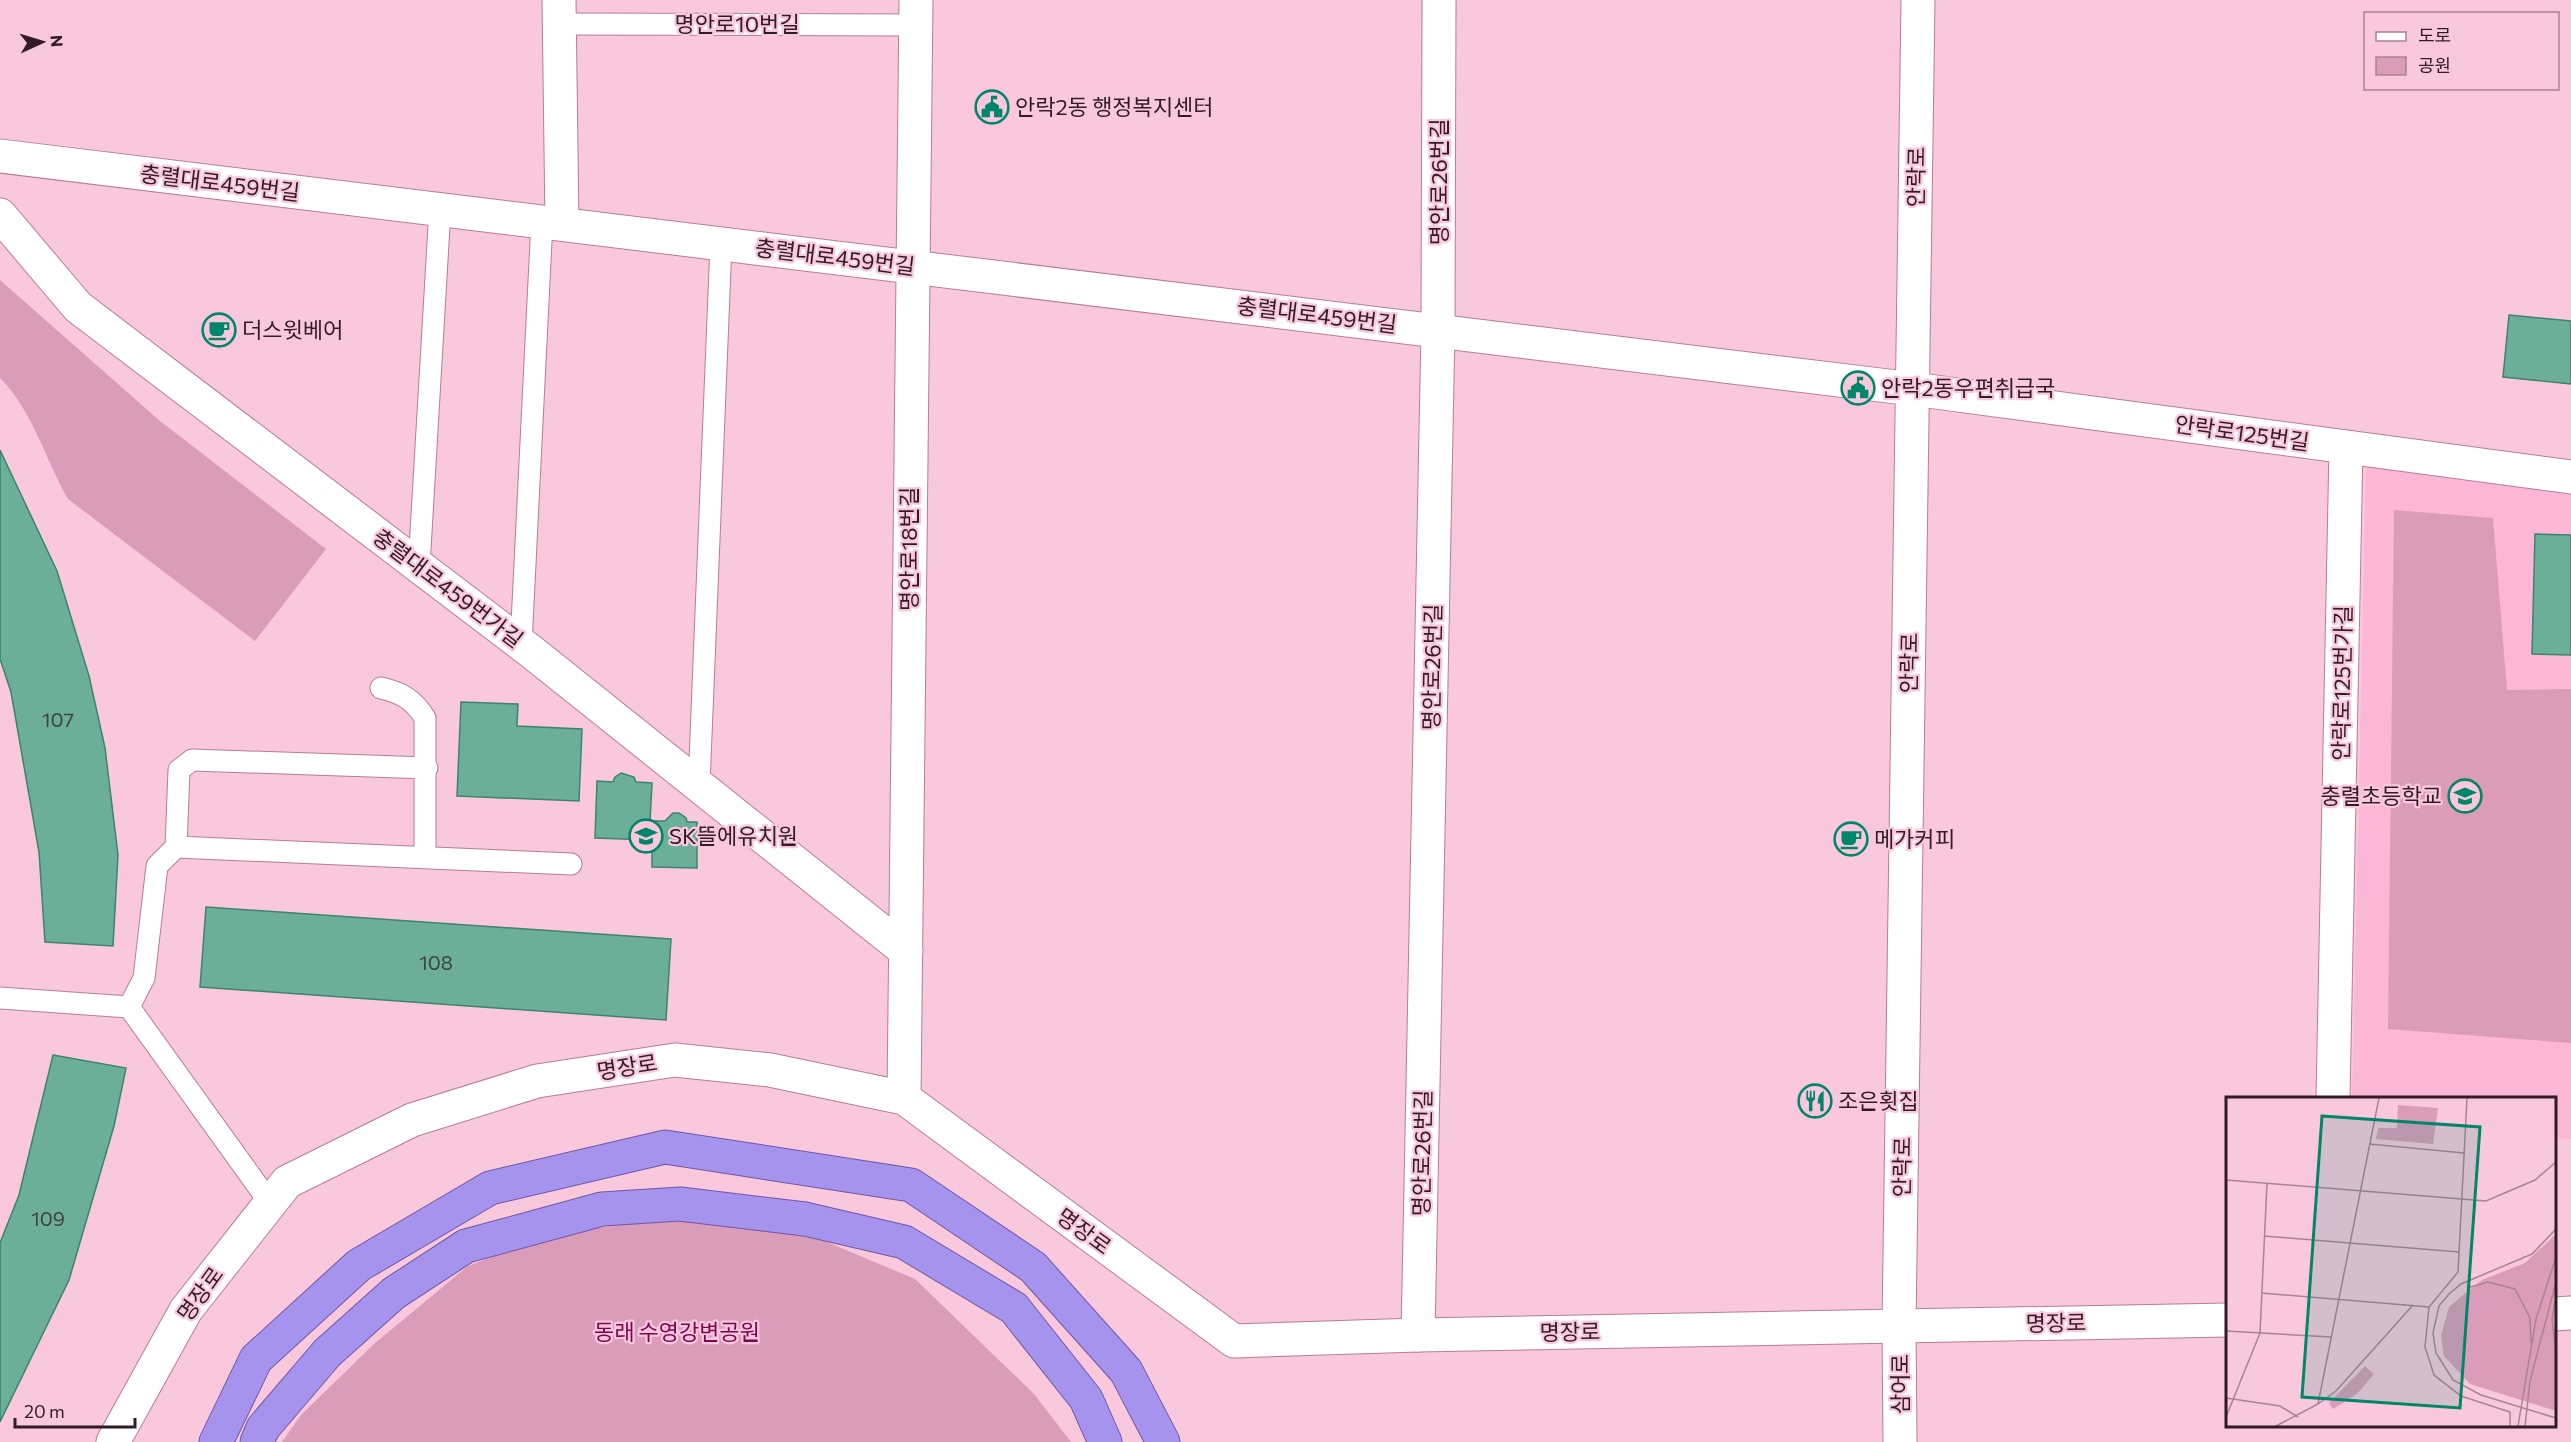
<svg xmlns="http://www.w3.org/2000/svg" width="2571" height="1442" viewBox="0 0 2571 1442" font-family="Commissioner,'Noto Sans KR',sans-serif">
	<rect width="100%" height="100%" fill="#f9c8dd"/>
	<path fill="#fcb7d6" d="M2366 464 2571 493V1139L2555 1138 2554 1098H2352Z"/>
	<path fill="#db9cb9" d="M0 280 160 421 326 549 255 641 68 499C45 459 33 411 0 378Z
		M2394 510 2493 518 2507 690 2571 689V1043L2388 1029Z
		M649 1221 745 1222 827 1242 915 1279 1034 1394 1071 1442H282L301 1415 374 1344 468 1266 551 1234Z"/>
	<path fill="#6baf98" stroke="#3e836d" stroke-width="1.5" d="M2509 315 2571 321V384L2503 377Z
		M0 450 57 571 89 676 105 748 118 855 113 946 45 942 39 852 11 692 0 659Z
		M2535 534 2571 535V655L2532 654Z
		M461 702 518 704 517 726 582 729 579 801 457 796Z
		M621 773 634 777 636 782 652 783 650 821H665L673 813H679L686 818 687 822H697V868L652 867V840L595 838 597 781 613 782 615 777Z
		M206 907 671 939 666 1020 200 987Z
		M53 1055 126 1068 114 1126 69 1280 0 1422V1243L19 1195Z"/>
	<g fill="none" stroke-linecap="round" stroke-linejoin="round">
		<g stroke="#b67d97" stroke-width="23">
			<path id="service" d="M559 24 915 25
				M419 566 440 209
				M521 644 542 221
				M381 688C402 693 413 699 425 718V857
				M699 785 721 244
				M176 847 179 770 192 760 427 768
				M0 998 129 1007 270 1203
				M129 1007 144 978 157 866 176 847 571 864"/>
		</g>
		<g stroke="#b67d97" stroke-width="35">
			<path id="minor" d="M559 0 562 224
				M0 215 78 307 533 653 906 951
				M904 1098 916 0
				M2333 1098 2346 447
				M1418 1335 1438 330 1439 0"/>
		</g>
		<g stroke="#b67d97" stroke-width="35">
			<path id="tertiary" d="M2554 1314 2571 1313
				M113 1442 186 1310 287 1182 412 1120 537 1081 675 1060 770 1070 904 1098 1234 1341 1418 1335 2228 1320"/>
		</g>
		<g stroke="#b67d97" stroke-width="35">
			<path id="secondary" d="M0 156 1913 389 2571 477
				M1900 1442 1899 1325 1918 0"/>
		</g>
		<g stroke="#6f57a5" stroke-width="35">
			<path id="trunk" d="M216 1442 256 1359 359 1265 490 1188 665 1147 911 1185 1033 1267 1126 1371 1163 1442
				M257 1442 263 1428 327 1353 394 1293 466 1246 602 1209 680 1204 805 1219 904 1242 1014 1308 1086 1399 1105 1442"/>
		</g>
		<use href="#service" stroke="#fff" stroke-width="21"/>
		<use href="#minor" stroke="#fff" stroke-width="33"/>
		<use href="#tertiary" stroke="#fff" stroke-width="33"/>
		<use href="#secondary" stroke="#fff" stroke-width="33"/>
		<use href="#trunk" stroke="#a693ee" stroke-width="33"/>
	</g>
	<defs>
		<g id="civic-ring" transform="scale(1.725)"><circle r="9.5" fill="#f9c8dd" stroke="#028669" stroke-width="1.5"/><path d="M-.6-6.5H3V-4.5H.6V-3L4-1V1h2V6H-6V1h2V-1L-.6-3ZM-1.2 2.5V6h2.4V2.5Z" fill="#028669"/></g>
		<g id="cafe-ring" transform="scale(1.725)"><circle r="9.5" fill="#f9c8dd" stroke="#028669" stroke-width="1.5"/><path d="M-5.5-4.5H6V0H3Q3 3.5 0 3.5H-2.5Q-5.5 3.5-5.5 0ZM3-3.2v2h1.7v-2ZM-6 4.5H4V6H-6Z" fill="#028669"/></g>
		<g id="school-ring" transform="scale(1.725)"><circle r="9.5" fill="#f9c8dd" stroke="#028669" stroke-width="1.5"/><path d="M0-5L7-2L0 1L-7-2ZM-4 1L0 2.5L4 1V4Q0 6-4 4Z" fill="#028669"/></g>
		<g id="restaurant-ring" transform="scale(1.725)"><circle r="9.5" fill="#f9c8dd" stroke="#028669" stroke-width="1.5"/><path d="M-5-6h1v4h1v-4h1v4h1v-4h1v5L-1.5 .5V6h-2V.5L-5-1ZM5-6V6H3V1.5H1.5Q1.5-4 5-6Z" fill="#028669"/></g>
	</defs>
	<g fill-rule="evenodd">
		<use href="#civic-ring" x="992" y="107"/>
		<use href="#cafe-ring" x="219" y="330"/>
		<use href="#civic-ring" x="1858" y="388"/>
		<use href="#school-ring" x="2465" y="796"/>
		<use href="#school-ring" x="646" y="836"/>
		<use href="#cafe-ring" x="1851" y="839"/>
		<use href="#restaurant-ring" x="1815" y="1101"/>
	</g>
	<g text-anchor="middle" stroke-width="4.5" stroke-linejoin="round" paint-order="stroke">
		<g font-size="20" fill="#404042">
			<text x="58" y="727">107</text>
			<text x="436" y="970">108</text>
			<text x="48" y="1226">109</text>
		</g>
		<g font-size="22" fill="#311b26" stroke="#f9c8dd">
			<text x="737" y="32">명안로10번길</text>
			<text transform="translate(1916 177) rotate(-89)" y="8">안락로</text>
			<text transform="translate(1439 182) rotate(-90)" y="8">명안로26번길</text>
			<text transform="translate(220 183) rotate(7)" y="8">충렬대로459번길</text>
			<text transform="translate(835 257) rotate(7)" y="8">충렬대로459번길</text>
			<text transform="translate(1317 315) rotate(7)" y="8">충렬대로459번길</text>
			<text transform="translate(2242 433) rotate(8)" y="8">안락로125번길</text>
			<text transform="translate(909 549) rotate(-90)" y="8">명안로18번길</text>
			<text transform="translate(448 588) rotate(37)" y="8">충렬대로459번가길</text>
			<text transform="translate(1909 663) rotate(-89)" y="8">안락로</text>
			<text transform="translate(1432 667) rotate(-89)" y="8">명안로26번길</text>
			<text transform="translate(2342 683) rotate(-89)" y="8">안락로125번가길</text>
			<text transform="translate(627 1067) rotate(-9)" y="8">명장로</text>
			<text transform="translate(1422 1153) rotate(-89)" y="8">명안로26번길</text>
			<text transform="translate(1902 1167) rotate(-89)" y="8">안락로</text>
			<text transform="translate(1084 1231) rotate(36)" y="8">명장로</text>
			<text transform="translate(200 1294) rotate(-54)" y="8">명장로</text>
			<text transform="translate(2056 1323) rotate(-1)" y="8">명장로</text>
			<text transform="translate(1570 1332) rotate(-1)" y="8">명장로</text>
			<text transform="translate(1900 1384) rotate(-90)" y="8">삼어로</text>
		</g>
		<g font-size="22" fill="#311b26" stroke="#f9c8dd" text-anchor="start">
			<text x="1015" y="115">안락2동 행정복지센터</text>
			<text x="242" y="338">더스윗베어</text>
			<text x="1881" y="396">안락2동우편취급국</text>
			<text x="2442" y="804" text-anchor="end">충렬초등학교</text>
			<text x="669" y="844">SK뜰에유치원</text>
			<text x="1874" y="847">메가커피</text>
			<text x="1838" y="1109">조은횟집</text>
		</g>
		<g font-size="22" fill="#800352" stroke="#f9c8dd">
			<text x="677" y="1340">동래 수영강변공원</text>
		</g>
	</g>
	<g transform="translate(2226 1097)">
		<rect width="330" height="330" fill="#f9c8dd"/>
		<path d="M172 8 212 11 207 47 150 42 152 31H171ZM330 137V314L244 287 218 259 215 239 223 210 237 198 256 183 299 166ZM139 269 148 277 131 297 107 312 103 306Z" fill="#db9cb9"/>
		<path fill="none" stroke="#a98394" stroke-width="1.5" d="M241 1 232 175 203 210 199 250 208 278 235 299 284 315V329M143 47 238 56M0 83 260 104 309 83 330 65M330 132 306 157 235 187 223 197 213 209 207 236 210 256 227 283 255 298 330 321M38 139 233 155M241 191 262 185 289 192 304 221 305 246M35 196 203 210M329 204 326 223 330 254M0 234 105 240M0 301 54 309 72 320M92 307 110 294 187 208M0 320 34 236 41 86M50 329 92 307 153 1M292 329 310 222 330 160M299 329 304 284 330 185"/>
		<path fill="#028669" fill-opacity="0.15" stroke="#028669" stroke-width="3" d="M96 19 254 30 234 311 76 300Z"/>
		<rect width="330" height="330" fill="none" stroke="#311b26" stroke-width="3"/>
	</g>
	<rect x="2364" y="12" width="195" height="78" fill="#f9c8dd" stroke="#a98394" stroke-width="1.5"/>
	<rect x="2376" y="32" width="30" height="9" fill="#ffffff" stroke="#a98394" stroke-width="1.5"/>
	<text x="2418" y="42" font-size="18" fill="#311b26">도로</text>
	<rect x="2376" y="57" width="30" height="18" fill="#db9cb9" stroke="#a98394" stroke-width="1.5"/>
	<text x="2418" y="72" font-size="18" fill="#311b26">공원</text>
	<g transform="translate(42 42) rotate(86)" stroke="#f9c8dd" stroke-width="4.5" paint-order="stroke">
	<path d="M0-4.5L10 22L0 15L-10 22Z" fill="#311b26"/>
	<text y="-9" font-size="16" font-weight="bold" text-anchor="middle" fill="#311b26">N</text>
	</g>
	<path d="M15 1418v9h120v-9" fill="none" stroke="#311b26" stroke-width="3"/>
	<text x="24" y="1418" font-size="18" fill="#311b26" stroke="#f9c8dd" stroke-width="4.5" paint-order="stroke">20 m</text>
</svg>
